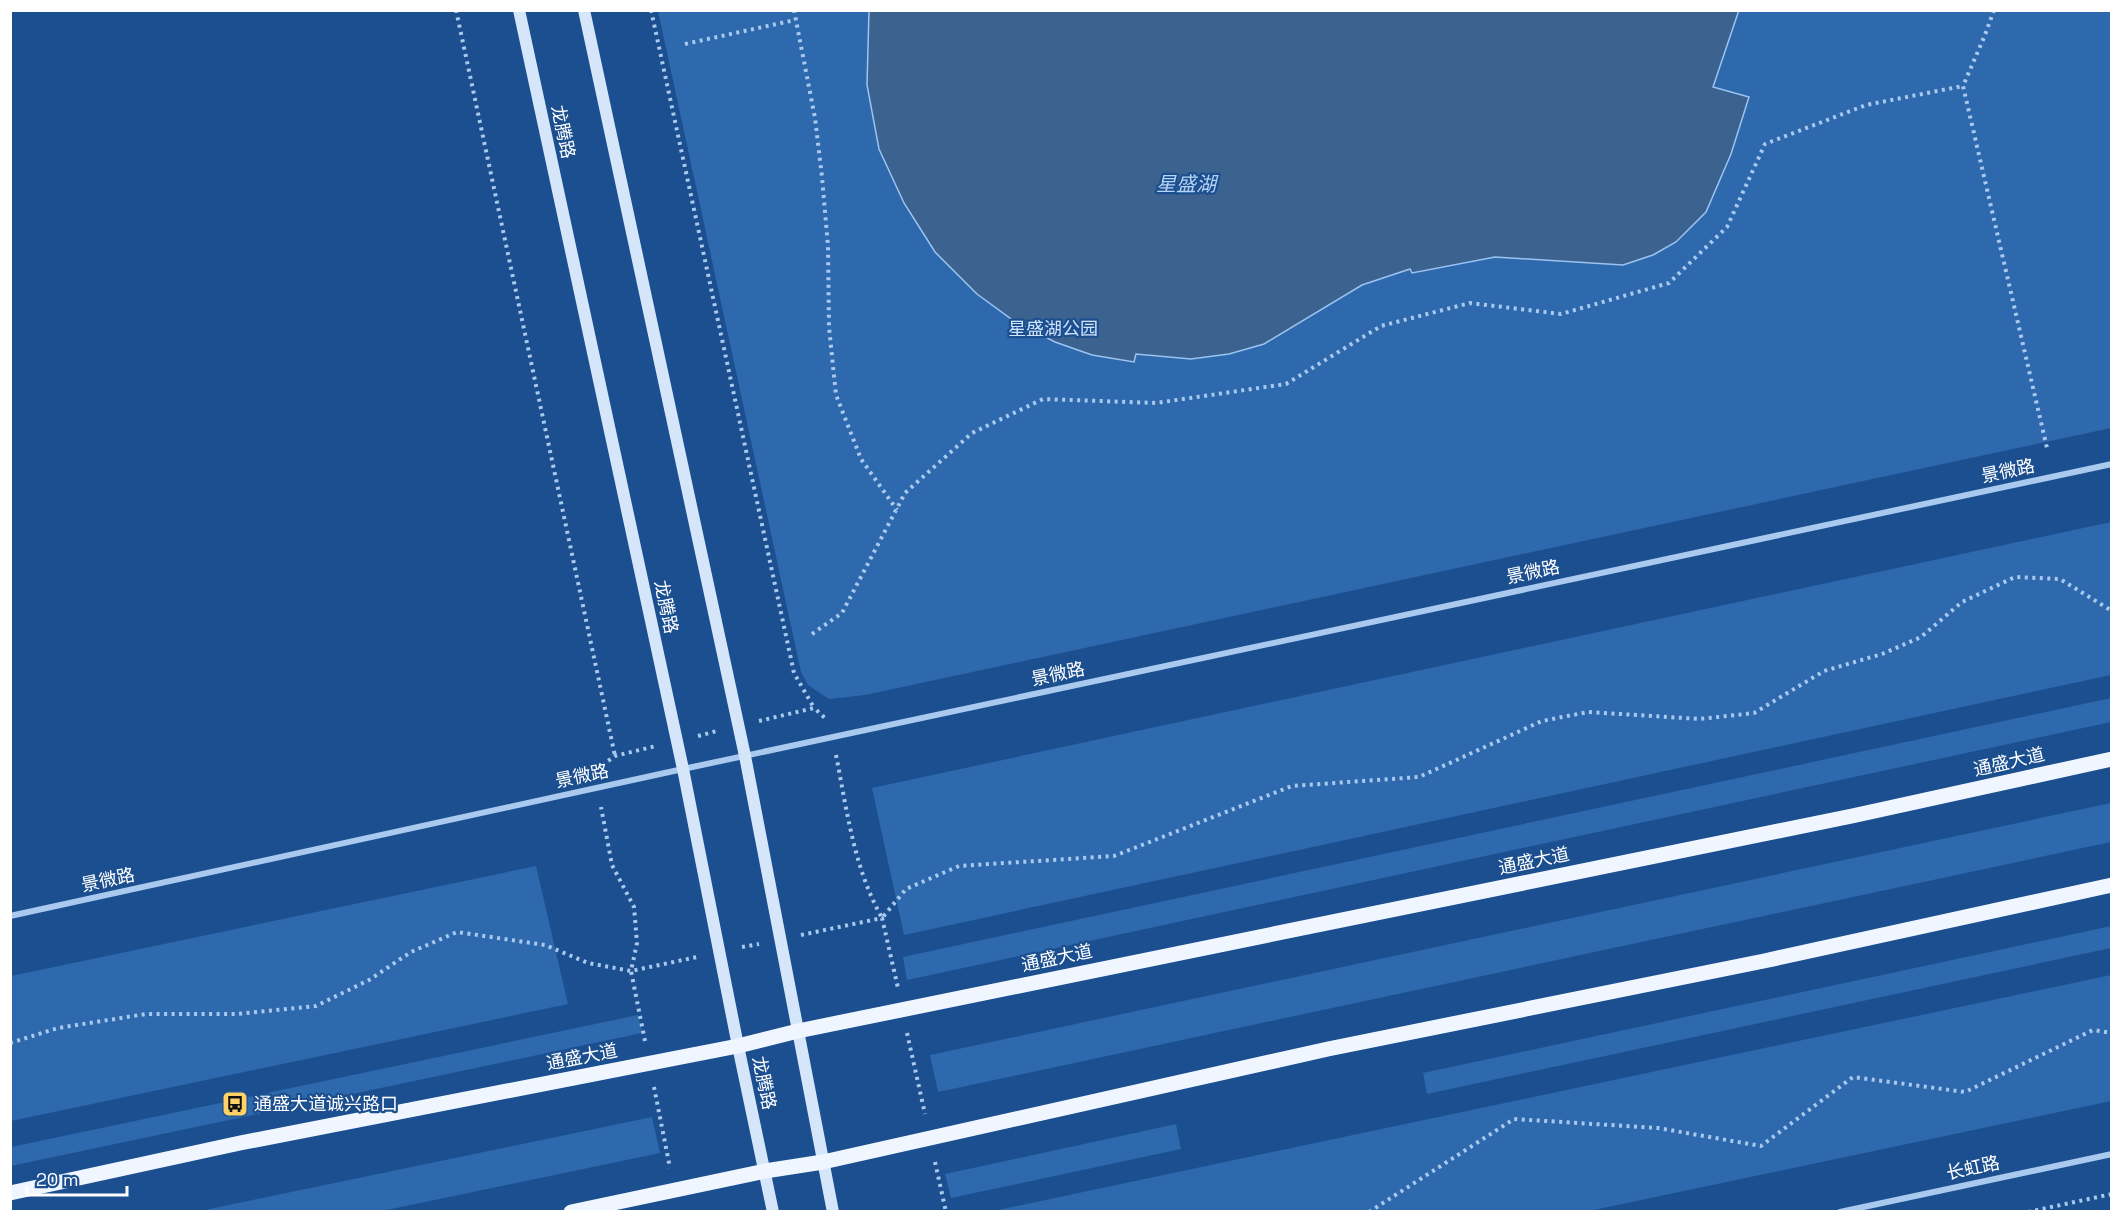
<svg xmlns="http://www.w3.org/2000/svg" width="2122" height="1222" viewBox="0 0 2122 1222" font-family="'Space Grotesk','Noto Sans SC',sans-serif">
	<rect width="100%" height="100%" fill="#1b4f8f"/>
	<path fill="#2e69ad" d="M658 11H2111V428L865 695 829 699 808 685 801 672Z
		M2111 522V675L904 935 872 788Z
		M2111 698V722L907 980 903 957Z
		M2111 803V842L938 1092 930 1055Z
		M536 866 568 1004 11 1121V976Z
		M2111 926V948L1427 1094 1423 1073Z
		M2111 975V1101L1589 1211H993Z
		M638 1015 642 1033 11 1166V1147Z
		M652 1117 660 1153 382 1211H200Z
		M1176 1124 1181 1149 951 1198 945 1174Z"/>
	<path fill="#3c6290" stroke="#9cc4f0" stroke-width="1.5" d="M1739 10 1713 87 1749 97 1731 154 1706 212 1676 242 1653 255 1623 265 1495 257 1412 273 1410 269 1362 285 1264 344 1229 354 1191 359 1136 354 1134 362 1092 355 1055 342 1014 321 977 294 935 252 904 203 879 149 867 85 869 11Z"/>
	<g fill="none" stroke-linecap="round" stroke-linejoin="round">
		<path stroke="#a9c9ee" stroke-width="4" stroke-dasharray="3 4.5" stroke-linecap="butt" d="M456 10 615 756
			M651 10 794 673 814 708
			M794 10 815 118 822 177 828 246 829 327 836 395 861 459 897 510
			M1994 10 1985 35 1963 86 2047 448
			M685 44 795 20
			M812 634 842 613 905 493 972 433 1043 399 1156 403 1286 384 1381 326 1470 303 1561 314 1669 283 1727 227 1765 144 1866 105 1963 86
			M759 721 814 708 825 718
			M698 736 717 731
			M836 755C847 811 854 868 882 918L906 889 959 866 1114 856 1292 786 1419 777 1542 721 1588 712 1700 719 1754 713 1824 671 1882 654 1921 637 1962 602 2015 577 2060 579 2112 611
			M602 765 615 756 656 746
			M801 935 882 918 898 988
			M742 947 759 944
			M907 1033 925 1114
			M645 1041 631 971 697 957
			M10 1043 58 1028 146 1014H237L316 1006 369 980 411 952 457 932 545 945 588 963 631 971 637 943 634 907 612 865 601 807
			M654 1087 670 1168
			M935 1162 946 1212
			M1369 1212 1514 1119 1658 1128 1761 1146 1853 1077 1965 1092 2093 1030 2112 1033
			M2028 1212 2112 1194"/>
		<path stroke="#a9c9ee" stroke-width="6" d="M10 916 683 769 2112 464
			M1840 1212 2112 1154"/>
		<path stroke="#d6e6fa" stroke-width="12" d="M519 10 683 769 738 1046 773 1212
			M584 10 745 756 833 1212"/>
		<path stroke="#f0f6ff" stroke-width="15" d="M10 1193 240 1143 738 1046 798 1031 1852 816 2112 759
			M571 1212 765 1171 823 1162 1328 1049 1764 961 2112 885"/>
	</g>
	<defs>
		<g id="bus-square" transform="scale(1.35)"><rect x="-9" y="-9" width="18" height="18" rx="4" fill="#ffd166" stroke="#1b4f8f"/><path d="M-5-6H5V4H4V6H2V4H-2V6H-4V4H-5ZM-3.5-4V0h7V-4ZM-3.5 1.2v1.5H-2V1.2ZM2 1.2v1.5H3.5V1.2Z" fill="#111"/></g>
	</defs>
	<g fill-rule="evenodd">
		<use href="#bus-square" x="235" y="1104"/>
	</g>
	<g text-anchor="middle" stroke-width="4.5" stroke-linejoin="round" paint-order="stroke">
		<g font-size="18" fill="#fff" stroke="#1b4f8f">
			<text transform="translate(563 132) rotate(78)" y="6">龙腾路</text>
			<text transform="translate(2008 471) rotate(-12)" y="6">景微路</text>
			<text transform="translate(1533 572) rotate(-12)" y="6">景微路</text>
			<text transform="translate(666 607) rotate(78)" y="6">龙腾路</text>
			<text transform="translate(1058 674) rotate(-12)" y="6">景微路</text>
			<text transform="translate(2009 762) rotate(-13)" y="6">通盛大道</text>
			<text transform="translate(582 776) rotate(-12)" y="6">景微路</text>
			<text transform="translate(1534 861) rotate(-12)" y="6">通盛大道</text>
			<text transform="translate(108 880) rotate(-12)" y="6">景微路</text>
			<text transform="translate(1057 958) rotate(-12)" y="6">通盛大道</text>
			<text transform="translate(582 1057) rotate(-11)" y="6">通盛大道</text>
			<text transform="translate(764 1083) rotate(78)" y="6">龙腾路</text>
			<text transform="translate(1973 1168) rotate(-12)" y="6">长虹路</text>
		</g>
		<g font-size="18" fill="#cfe3fa" stroke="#1b4f8f">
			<text x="1053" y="335">星盛湖公园</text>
		</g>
		<g font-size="18" fill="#fff" stroke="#1b4f8f" text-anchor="start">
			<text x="254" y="1110">通盛大道诚兴路口</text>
		</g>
		<g font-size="20" font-style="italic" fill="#b5d3f5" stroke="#1b4f8f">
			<text x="1186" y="191">星盛湖</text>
		</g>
	</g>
	<rect width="2122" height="1222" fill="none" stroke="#ffffff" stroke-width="24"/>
	<path d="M27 1186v9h100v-9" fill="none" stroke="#ffffff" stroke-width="3"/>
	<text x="36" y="1186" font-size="18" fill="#ffffff" stroke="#1b4f8f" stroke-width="4.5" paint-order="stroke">20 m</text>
</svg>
